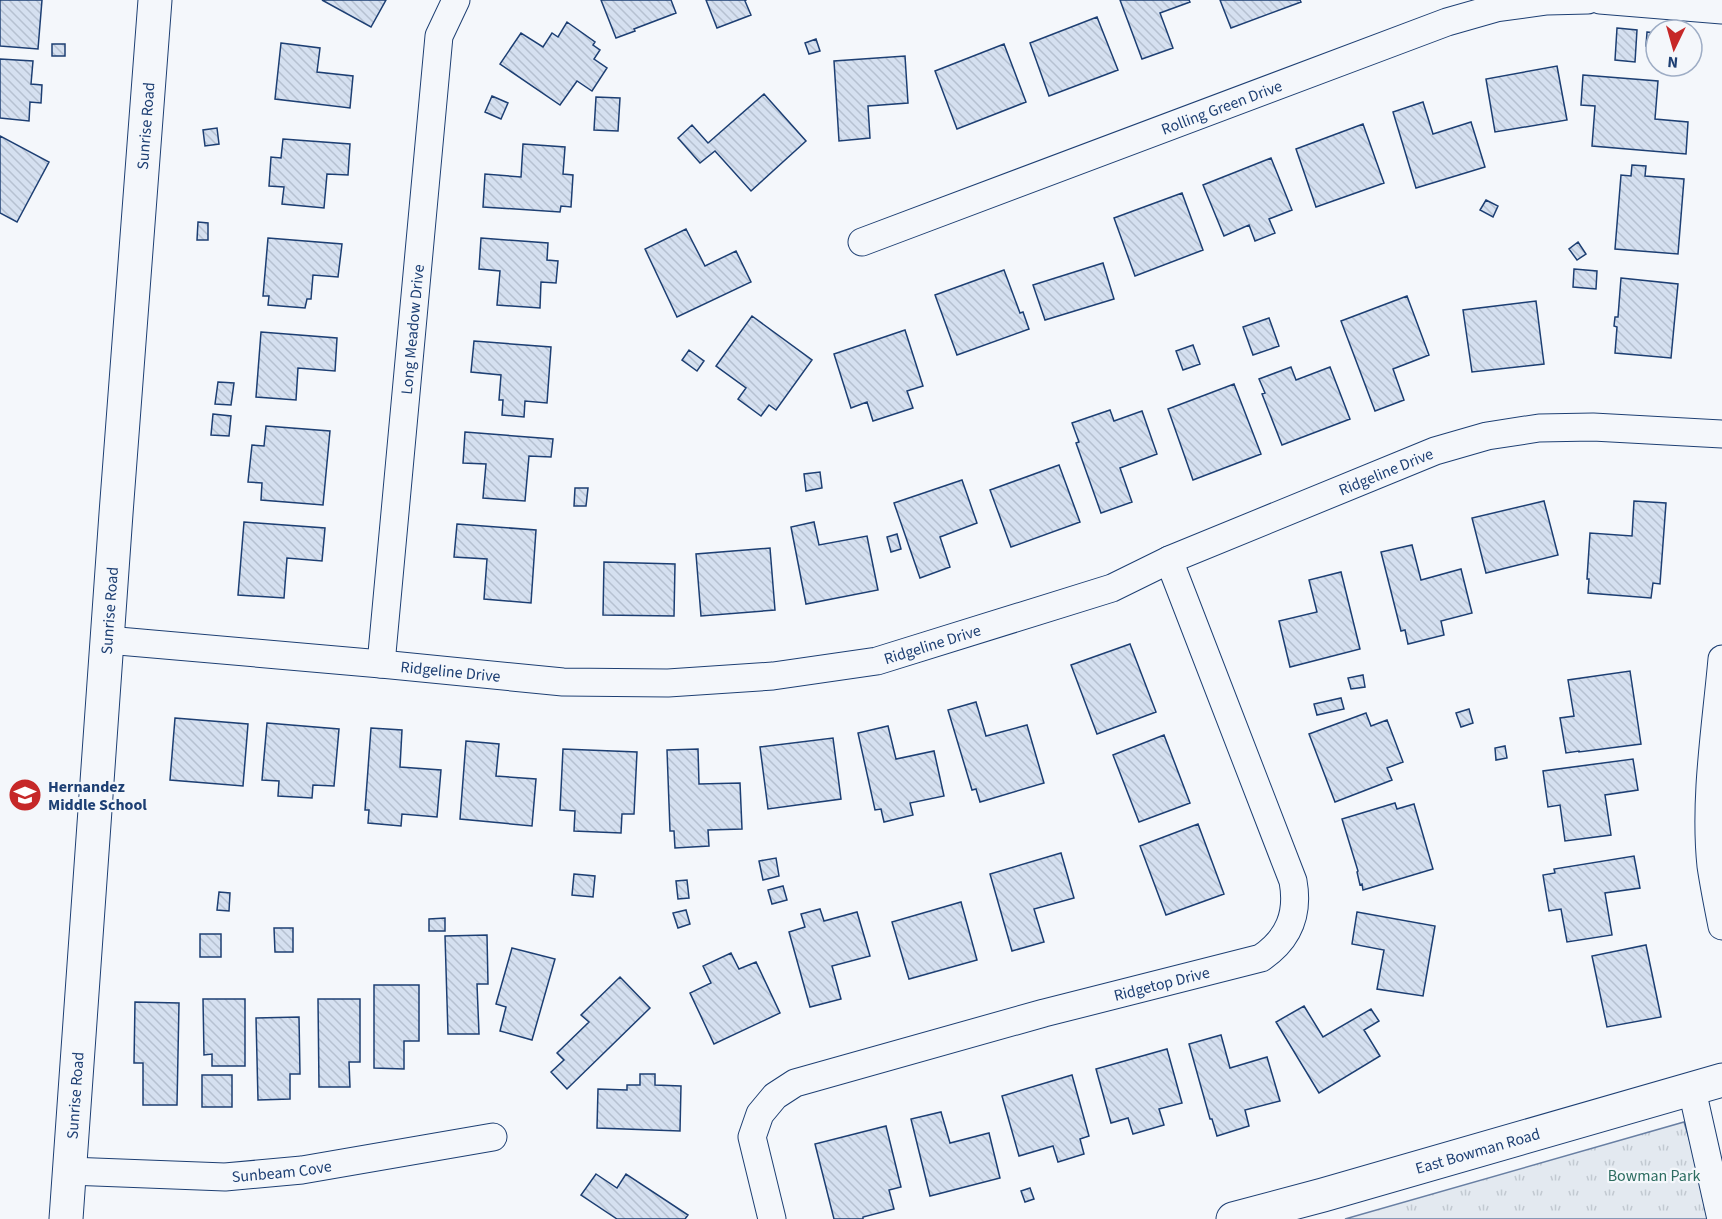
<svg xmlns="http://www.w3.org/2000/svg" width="1722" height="1219" viewBox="0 0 1722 1219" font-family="'Source Sans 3',sans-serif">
	<defs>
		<pattern id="park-tufts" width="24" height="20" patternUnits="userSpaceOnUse" patternTransform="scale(1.5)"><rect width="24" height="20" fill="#e3e9f0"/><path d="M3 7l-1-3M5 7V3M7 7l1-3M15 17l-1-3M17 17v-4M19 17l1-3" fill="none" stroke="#c2c9d1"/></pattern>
		<pattern id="building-back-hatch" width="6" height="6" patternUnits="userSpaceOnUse" patternTransform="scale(1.5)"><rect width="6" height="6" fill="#d5e0f0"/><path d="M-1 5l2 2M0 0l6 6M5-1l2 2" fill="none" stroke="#b6c1d1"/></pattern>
	</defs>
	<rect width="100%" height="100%" fill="#f4f7fb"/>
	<path fill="url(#park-tufts)" stroke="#687fa3" stroke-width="1.5" d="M1684 1122 1692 1148 1709 1219H1345Z"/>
	<path fill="url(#building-back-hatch)" stroke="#1d3f73" stroke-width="1.5" d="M0 0H42L38 49 0 46Z
		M322 0H386L371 27Z
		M601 0H671L676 13 634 29 635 31 616 38Z
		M706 0H746L745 1 751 15 717 28Z
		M1120 0H1189L1190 2 1160 13 1173 48 1142 59Z
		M1220 0H1300L1301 2 1231 28Z
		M1097 17 1118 70 1049 96 1030 43Z
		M567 22 595 42 593 45 600 50 594 59 607 68 592 91 577 81 560 105 500 64 521 33 543 47 552 33 558 37Z
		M1617 28 1637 30 1635 62 1615 60Z
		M1647 32 1656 33V46H1646Z
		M816 39 820 51 809 54 805 43Z
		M281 43 320 48 317 72 353 76 350 108 275 99Z
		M52 44H65V56H52Z
		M1004 44 1026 102 957 129 935 71Z
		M905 56 908 103 868 106 870 138 839 141 834 61Z
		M0 59 33 61 31 84 42 85 41 103 30 102 29 121 0 118Z
		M1557 66 1567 120 1495 132 1486 79Z
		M1583 75 1658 81 1655 119 1688 122 1686 154 1592 146 1595 106 1581 105Z
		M764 94 806 141 751 191 715 151 700 163 678 138 692 125 708 143Z
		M492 96 508 103 501 119 485 112Z
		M596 97 620 98 618 131 594 130Z
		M1423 102 1433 134 1471 122 1485 167 1416 188 1393 112Z
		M1363 124 1384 183 1316 207 1296 149Z
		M217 128 219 144 205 146 203 130Z
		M0 136 49 162 17 222 0 213Z
		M283 139 350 144 348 175 327 174 324 208 282 204 284 187 269 186 271 157 281 158Z
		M523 144 565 147 563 174 573 175 571 207 561 206 560 212 483 207 485 174 521 177Z
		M1271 158 1292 210 1269 219 1275 233 1255 241 1249 225 1224 236 1203 185Z
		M1632 165 1646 166 1645 176 1684 179 1678 254 1615 249 1621 175 1631 176Z
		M1182 193 1203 250 1135 276 1114 218Z
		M1486 200 1498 206 1493 217 1480 210Z
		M198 222 208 223V240H197Z
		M686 229 705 266 736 251 751 282 677 317 645 249Z
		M268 238 342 244 338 277 313 275 311 299H307L305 308 268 305 269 296H263Z
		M481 238 548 243 547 260 558 261 556 283 541 282 540 308 497 305 500 271 479 269Z
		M1578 242 1586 254 1577 260 1569 249Z
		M1103 263 1114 299 1045 320 1033 285Z
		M1574 269 1597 271 1596 289 1573 287Z
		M1004 270 1020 313 1023 312 1029 329 957 355 935 295Z
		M1621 278 1678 284 1671 358 1615 353 1617 327 1614 326 1615 317H1618Z
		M1407 296 1429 355 1393 369 1404 400 1375 411 1341 321Z
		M1536 301 1544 364 1472 372 1463 310Z
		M752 316 812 360 776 410 769 405 761 416 738 399 746 388 716 366Z
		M1269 318 1279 346 1253 355 1243 327Z
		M905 330 923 386 907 391 913 408 873 421 867 402 851 408 834 354Z
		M261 332 337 338 335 371 298 368 296 400 256 397Z
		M474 341 551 347 547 403 525 401 524 417 502 415 503 400H499L501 375 471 372Z
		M1193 345 1200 364 1183 370 1176 351Z
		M689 350 704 361 697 371 682 360Z
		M1291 367 1296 380 1330 367 1350 419 1282 445 1262 394 1265 393 1259 379Z
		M218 382 234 383 231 405 215 404Z
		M1234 384 1261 454 1193 480 1168 409Z
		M1110 410 1114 421 1142 411 1157 454 1120 468 1132 502 1101 513 1076 443 1079 442 1072 423Z
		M213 414 231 416 229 436 211 435Z
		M266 426 330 431 323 505 261 500 262 483 248 482 252 445 264 446Z
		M465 432 553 439 551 457 529 456 525 501 483 498 486 464 463 463Z
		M1059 465 1080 522 1011 547 990 490Z
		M820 472 822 488 806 491 804 474Z
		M962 480 977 523 940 537 950 567 920 578 894 503Z
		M575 488H588L586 506H574Z
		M1544 501 1558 555 1486 573 1472 518Z
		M1634 501 1666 503 1660 584 1653 583 1651 598 1588 593 1589 579H1587L1590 533 1632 536Z
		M244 522 325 528 322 561 287 558 284 598 238 595Z
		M814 522 819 545 867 536 878 590 806 604 791 527Z
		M457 524 536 530 531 603 484 599 487 559 454 557Z
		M897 534 901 549 891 552 887 537Z
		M1412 545 1421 580 1461 569 1472 613 1441 621 1444 635 1408 644 1405 630 1401 631 1381 552Z
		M770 548 775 610 701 616 696 554Z
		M604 562 675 564 674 616 603 615Z
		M1341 572 1360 649 1290 667 1279 621 1317 612 1309 580Z
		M1130 644 1156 712 1097 734 1071 665Z
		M1630 671 1641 744 1579 752V751L1566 753 1560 718 1574 716 1568 680Z
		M1363 675 1365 687 1351 689 1348 678Z
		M1341 698 1344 709 1317 715 1314 704Z
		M976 702 986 736 1027 725 1044 783 980 802 976 789 972 790 948 710Z
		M1469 709 1473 723 1461 727 1456 713Z
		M1366 713 1371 726 1387 720 1403 762 1387 768 1392 780 1335 802 1309 734Z
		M175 718 248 724 243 786 170 780Z
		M267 723 339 729 334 786 313 785 312 798 278 796 279 781 262 780Z
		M888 726 896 759 934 751 944 796 910 803 913 815 884 822 881 809 875 810 858 733Z
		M371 728 402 730 400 767 441 770 437 817 402 814 401 826 368 823 369 810H365Z
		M1164 735 1190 803 1139 822 1113 755Z
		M833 738 841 799 768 809 760 747Z
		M466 741 499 744 496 776 536 779 532 826 460 819Z
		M1505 746 1507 758 1496 760 1495 748Z
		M563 749 637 752 634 814H622L621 833 574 831 575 811 560 810Z
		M698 749 699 784 740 783 742 829 708 830 709 846 675 848 674 831H670L667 750Z
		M1633 759 1638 790 1605 795 1611 835 1565 841 1560 805 1548 807 1543 771Z
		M1395 803 1397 809 1414 804 1433 869 1363 890 1362 884 1360 885 1357 872 1358 871 1342 819Z
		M1198 824 1224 894 1166 915 1140 846Z
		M1061 853 1074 898 1034 909 1044 942 1012 951 990 874Z
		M1634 856 1640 888 1605 893 1612 935 1567 942 1561 909 1549 911 1543 875 1555 873 1554 869Z
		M776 858 779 876 763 880 759 861Z
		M574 874 595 876 593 897 572 895Z
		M687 880 689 898 678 899 676 881Z
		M783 886 787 900 772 904 768 890Z
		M219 892 230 893 229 911 217 910Z
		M961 902 977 960 909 979 892 922Z
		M820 909 824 921 857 912 870 956 832 966 841 999 810 1007 789 932 805 927 801 914Z
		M686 910 690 924 678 928 673 913Z
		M1357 912 1435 926 1423 996 1377 989 1384 950 1352 944Z
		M445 918V931H429V919Z
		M274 928H293V952H275Z
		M200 934H221V957H200Z
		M487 935 488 984H477L479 1034H448L445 936Z
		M1646 945 1661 1017 1607 1027 1592 956Z
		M512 948 555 959 532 1040 500 1031 506 1007 496 1004Z
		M731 953 739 969 756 962 780 1013 714 1044 690 993 711 983 703 966Z
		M620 977 650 1008 567 1089 551 1072 564 1060 557 1053 589 1022 581 1015Z
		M374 985H419V1041H404V1069L374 1068Z
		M203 999H245V1066H212V1054L204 1055Z
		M318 999H360V1062H349L350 1087H319Z
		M135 1002 179 1003 177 1105H143V1063H134Z
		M1304 1006 1323 1037 1371 1009 1379 1021 1364 1030 1380 1056 1319 1093 1276 1022Z
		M299 1017 300 1074H290V1099L258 1100 256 1018Z
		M1221 1035 1230 1068 1267 1057 1280 1101 1245 1110 1249 1126 1217 1136 1212 1119H1210L1189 1044Z
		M1167 1049 1182 1103 1159 1109 1164 1125 1133 1134 1128 1118 1111 1123 1096 1069Z
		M640 1074H655V1085L681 1086 680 1131 597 1128 598 1089 627 1090V1085H640Z
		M202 1075H232V1107H202Z
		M1072 1075 1089 1136 1080 1139 1084 1154 1058 1162 1053 1146 1019 1156 1002 1096Z
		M941 1112 950 1143 989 1133 1000 1178 930 1196 911 1119Z
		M886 1126 901 1187 889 1190 894 1209 863 1217V1219H834L815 1144Z
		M596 1174 617 1188 626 1174 688 1215 685 1219H617L581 1195Z
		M1030 1188 1034 1199 1025 1202 1021 1191Z"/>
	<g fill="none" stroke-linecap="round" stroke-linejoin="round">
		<g stroke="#1d3f73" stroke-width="29">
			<g id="street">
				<path d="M1600 0 1722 10"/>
				<path id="s1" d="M862 242 1447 22 1496 8 1547 1 1588 0"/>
				<path id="s2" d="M107 640 381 664 563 682 668 683 773 676 877 661 1112 588 1169 560 1435 451 1487 436 1539 428 1593 427 1722 434"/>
				<path d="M1722 659C1716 726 1704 799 1711 866 1714 886 1718 906 1722 926"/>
				<path id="s3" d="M381 664 439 36 456 0"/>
				<path d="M1692 1090 1721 1219"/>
				<path id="s4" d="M69 1171 225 1177 302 1170 493 1137"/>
				<path id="s5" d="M772 1219 752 1137 760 1114 775 1096 795 1083 1044 1013 1261 958C1289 939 1299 914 1293 881L1169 560"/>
			</g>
		</g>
		<g stroke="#1d3f73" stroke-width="35">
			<g id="secondary">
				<path id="s6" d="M66 1219C94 813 123 406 155 0"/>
				<path id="s7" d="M1233 1219 1323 1195 1722 1080"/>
			</g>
		</g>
		<use href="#street" stroke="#f4f7fb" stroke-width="27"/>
		<use href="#secondary" stroke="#f4f7fb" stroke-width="33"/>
	</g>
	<defs>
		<g id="school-disc" transform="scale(1.725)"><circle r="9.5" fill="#c62828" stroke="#f4f7fb"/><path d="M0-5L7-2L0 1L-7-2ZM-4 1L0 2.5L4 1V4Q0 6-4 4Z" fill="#fff"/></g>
	</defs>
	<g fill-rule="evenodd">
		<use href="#school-disc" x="25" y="795"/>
	</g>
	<g text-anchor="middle" stroke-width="4.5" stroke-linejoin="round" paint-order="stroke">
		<g font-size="16" fill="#1d3f73" stroke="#f4f7fb">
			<text dy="6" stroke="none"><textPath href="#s1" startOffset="384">Rolling Green Drive</textPath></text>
			<text dy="6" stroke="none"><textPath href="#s6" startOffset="1096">Sunrise Road</textPath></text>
			<text dy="6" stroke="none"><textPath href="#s3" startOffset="336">Long Meadow Drive</textPath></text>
			<text dy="6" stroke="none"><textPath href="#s2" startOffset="1317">Ridgeline Drive</textPath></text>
			<text dy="6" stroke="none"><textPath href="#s6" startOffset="610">Sunrise Road</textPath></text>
			<text dy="6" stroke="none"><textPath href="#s2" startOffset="831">Ridgeline Drive</textPath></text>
			<text dy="6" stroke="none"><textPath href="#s2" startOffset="345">Ridgeline Drive</textPath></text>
			<text dy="6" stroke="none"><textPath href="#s5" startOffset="536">Ridgetop Drive</textPath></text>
			<text dy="6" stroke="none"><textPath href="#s6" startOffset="124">Sunrise Road</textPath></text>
			<text dy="6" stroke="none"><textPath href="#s7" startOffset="254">East Bowman Road</textPath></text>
			<text dy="6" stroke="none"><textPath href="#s4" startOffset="213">Sunbeam Cove</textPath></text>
		</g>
		<g font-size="16" font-weight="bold" fill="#1d3f73" stroke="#f4f7fb" text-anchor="start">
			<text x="48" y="792">Hernandez<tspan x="48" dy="18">Middle School</tspan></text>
		</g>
		<g font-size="16" fill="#2c6c60" stroke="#f4f7fb">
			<text x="1654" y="1181">Bowman Park</text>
		</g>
	</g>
	<g transform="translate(1674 48) rotate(185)"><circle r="28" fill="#f4f7fb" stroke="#9eadc5" stroke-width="1.5"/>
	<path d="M0-4.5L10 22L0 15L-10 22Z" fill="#c62828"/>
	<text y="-9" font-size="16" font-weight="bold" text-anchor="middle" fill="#1d3f73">N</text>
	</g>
</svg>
